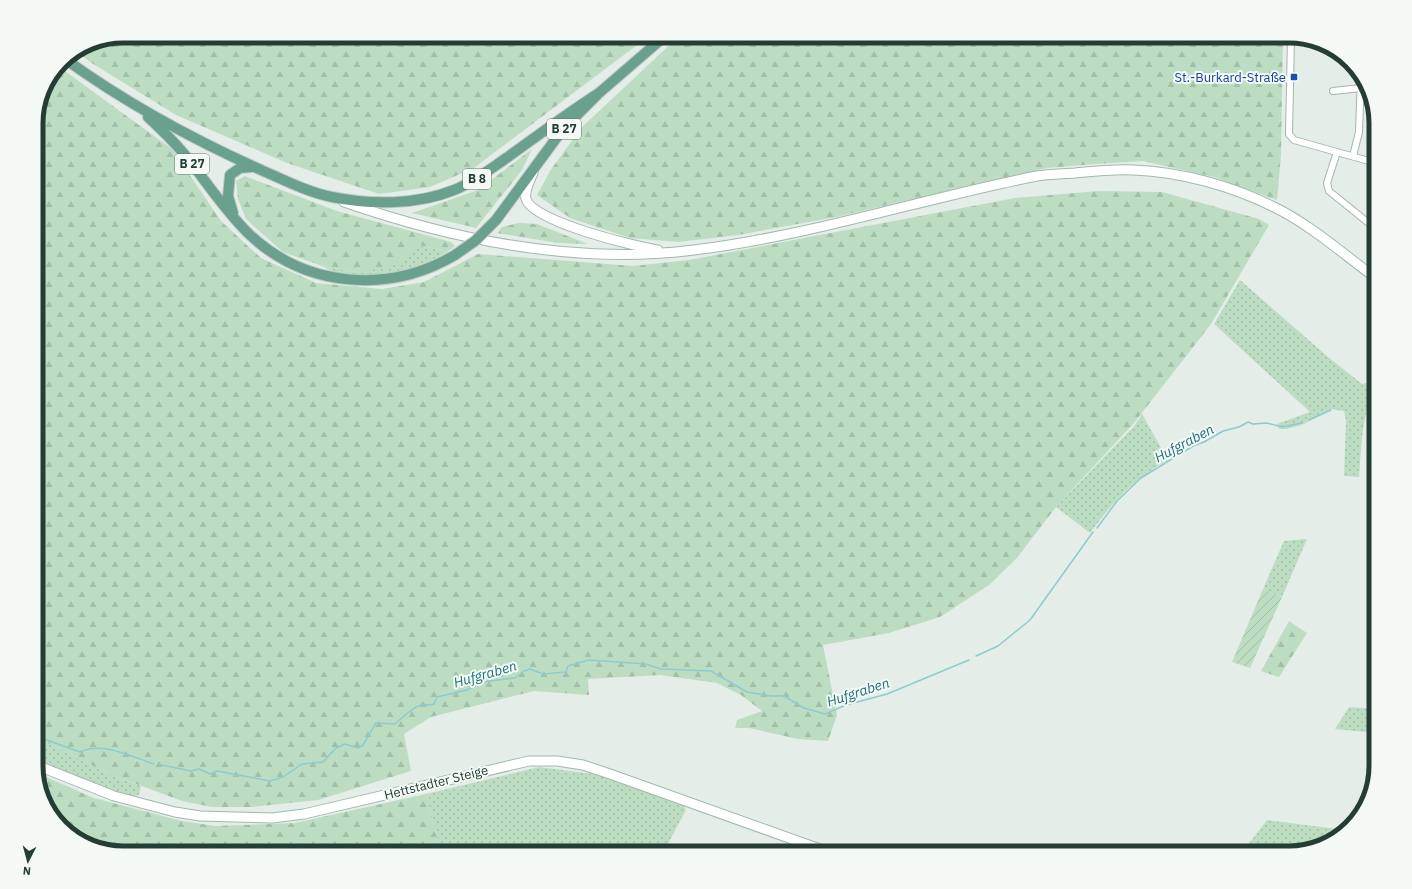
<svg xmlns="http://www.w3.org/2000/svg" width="1412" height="889" viewBox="0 0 1412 889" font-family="'IBM Plex Sans',sans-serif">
	<defs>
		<pattern id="grass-dots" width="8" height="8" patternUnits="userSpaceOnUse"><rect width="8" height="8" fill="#bdddc3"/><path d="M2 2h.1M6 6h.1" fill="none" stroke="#a2bfa8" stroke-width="1.8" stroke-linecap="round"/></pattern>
		<pattern id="forest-firs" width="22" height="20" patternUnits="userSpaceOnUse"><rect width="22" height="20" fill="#bdddc3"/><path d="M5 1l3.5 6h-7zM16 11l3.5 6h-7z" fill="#a2bfa8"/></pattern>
		<pattern id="garden-furrows" width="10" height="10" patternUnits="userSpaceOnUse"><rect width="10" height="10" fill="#bdddc3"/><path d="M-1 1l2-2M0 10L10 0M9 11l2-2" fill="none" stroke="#a2bfa8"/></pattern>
	</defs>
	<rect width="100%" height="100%" fill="#e4ede8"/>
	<path fill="url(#grass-dots)" d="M416 244 447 252C414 273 357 288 322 266L357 272 406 258Z
		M1240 280 1328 357 1362 384 1376 381V395C1361 405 1361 459 1359 477L1344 476 1346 421 1344 411 1331 409 1304 424 1287 429H1279L1277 424 1310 412 1214 324Z
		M1142 414 1168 460C1133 479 1113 502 1090 533L1056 507 1135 425Z
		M1307 539 1282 597 1263 589 1284 541Z
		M1349 707 1376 709V733L1335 729Z
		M36 737 112 775 141 786 139 795C127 801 52 765 36 759Z
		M539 767 594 774 684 806 686 810 663 853H441L426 794Z
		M1267 820 1345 830 1332 841 1289 853 1244 850Z"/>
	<path fill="url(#forest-firs)" d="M123 36H649L474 168 430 187 379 194 287 163 176 115 90 62 77 51 90 43Z
		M679 36H1283L1281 155 1277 200 1214 177 1143 161 1095 164 1047 168 836 217 738 235 678 242 630 238 570 218 537 195 550 171 581 128Z
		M58 66 172 149 221 221 261 258 316 283 382 289 424 282 478 254 633 266 689 260 1015 198 1098 191 1162 192 1259 219 1269 225 1211 324 1134 423 1056 507 1016 559 989 585 940 617 889 633 823 645 837 715 828 741 798 739 749 728H735L737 720 762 711 741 695 717 683 660 675 588 679 589 695 534 691 431 717 404 734 411 771 318 800 251 807H212L182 801 112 775 36 737V118L43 90Z
		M532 149 522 170 476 228 412 213 478 190Z
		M245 176 337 211 451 242 455 246 447 252 416 244 407 258 390 267 357 272 322 266 283 252 246 219 238 199 236 181Z
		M519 223 537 224 588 244 558 243 497 233 502 227Z
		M1289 621 1307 633 1279 677 1261 671Z
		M37 773 94 798 182 821 215 826 295 823 426 794 441 853H123L75 838 48 809Z"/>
	<path fill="url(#garden-furrows)" d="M1263 589 1282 597 1250 668 1232 662Z"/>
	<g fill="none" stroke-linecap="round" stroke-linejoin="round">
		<path stroke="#8ecbd0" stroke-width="1.5" d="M1309 420 1331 410
			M1097 528 1117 501 1141 478 1193 446 1204 442 1223 431 1239 427 1248 422 1253 424 1267 423 1282 427 1302 423
			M976 656 998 646 1030 620 1093 532
			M36 736 80 752C103 741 132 757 154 764
			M162 765 191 771 199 769 210 774 217 771 270 781 283 777 302 764 323 762 336 748 345 744 358 748 363 745 376 723 395 724C401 719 414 706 421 705 425 704 429 706 434 704L437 697 467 690 482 682 515 678 524 671 530 669 543 674 566 672 568 666 589 660 646 664 661 669 711 671 747 692 771 696H784L804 708 825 714 846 705 887 694 969 660"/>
		<g stroke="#a7b5af" stroke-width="8">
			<path id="street" d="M1291 37 1289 134 1294 140 1376 163
				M1333 91 1361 88
				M1337 152 1327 183 1329 191 1376 229
				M1353 156 1359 132 1361 76"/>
		</g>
		<g stroke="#a2b8af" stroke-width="11">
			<path id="secondary" d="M533 173C530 180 524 191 526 199 533 222 634 246 658 250
				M344 202C454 240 577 265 694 250 767 241 839 223 911 205 953 195 995 184 1037 176 1049 174 1062 174 1075 173 1095 171 1114 169 1134 170 1182 172 1232 186 1274 207 1311 225 1343 254 1376 278
				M36 765 114 796 175 812 200 816 235 817 272 818 304 814 529 761H557L583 765 610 774 831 853"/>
		</g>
		<g stroke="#c2c9c6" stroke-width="12">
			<path id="primary" d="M65 59C126 103 190 138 259 169 282 179 307 192 332 197 371 205 417 205 454 190 474 182 490 169 508 157 538 135 568 113 599 93
				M148 117C162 130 176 143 188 159 208 184 226 212 249 234 306 288 389 294 455 255
				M233 213 228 196 230 175 240 168 252 167
				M496 220 563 129 599 93 665 36"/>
		</g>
		<use href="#street" stroke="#fff" stroke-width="6"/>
		<use href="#secondary" stroke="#fff" stroke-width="9"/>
		<use href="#primary" stroke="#6aa18e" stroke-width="10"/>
		<g stroke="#c2c9c6" stroke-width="12" stroke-linecap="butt">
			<path id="primary-bridge" d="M455 255 475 241 496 220"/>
		</g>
		<use href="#primary-bridge" stroke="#6aa18e" stroke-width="10"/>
	</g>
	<rect fill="#1a4fb4" stroke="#f4f9f6" stroke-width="1.5" x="1290" y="73" width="8" height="8" rx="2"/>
	<g text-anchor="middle" stroke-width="4" stroke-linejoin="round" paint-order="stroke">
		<g fill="#f4f9f6" stroke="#62766f" stroke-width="1">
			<rect x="547" y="119" width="34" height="20" rx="3"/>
			<rect x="175" y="154" width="34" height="20" rx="3"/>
			<rect x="463" y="169" width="28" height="20" rx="3"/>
		</g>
		<g font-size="12" font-weight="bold" fill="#243e35">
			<text x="564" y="133">B 27</text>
			<text x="192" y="168">B 27</text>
			<text x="477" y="183">B 8</text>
		</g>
		<g font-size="13" fill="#164399" stroke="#f4f9f6" text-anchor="end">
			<text x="1286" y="82">St.-Burkard-Straße</text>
		</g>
		<g font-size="13" fill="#243e35" stroke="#f4f9f6">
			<text transform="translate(436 782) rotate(-14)" y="5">Hettstadter Steige</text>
		</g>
		<g font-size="14" font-style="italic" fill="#1f7179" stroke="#f4f9f6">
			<text transform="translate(1184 443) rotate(-28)" y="5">Hufgraben</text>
			<text transform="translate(485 674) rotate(-16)" y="5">Hufgraben</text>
			<text transform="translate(858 692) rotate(-18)" y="5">Hufgraben</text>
		</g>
	</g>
	<path d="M0 0H1412V889H0ZM123 43H1289A80 80 0 0 1 1369 123V766A80 80 0 0 1 1289 846H123A80 80 0 0 1 43 766V123A80 80 0 0 1 123 43Z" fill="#f4f9f6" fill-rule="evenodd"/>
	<path fill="none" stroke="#243e35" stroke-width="5" d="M123 43H1289A80 80 0 0 1 1369 123V766A80 80 0 0 1 1289 846H123A80 80 0 0 1 43 766V123A80 80 0 0 1 123 43Z"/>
	<g transform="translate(28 861) rotate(186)" stroke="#f4f9f6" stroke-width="3" paint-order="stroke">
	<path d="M0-3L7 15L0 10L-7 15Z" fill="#243e35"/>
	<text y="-6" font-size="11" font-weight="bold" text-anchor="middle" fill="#243e35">N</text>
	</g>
</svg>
